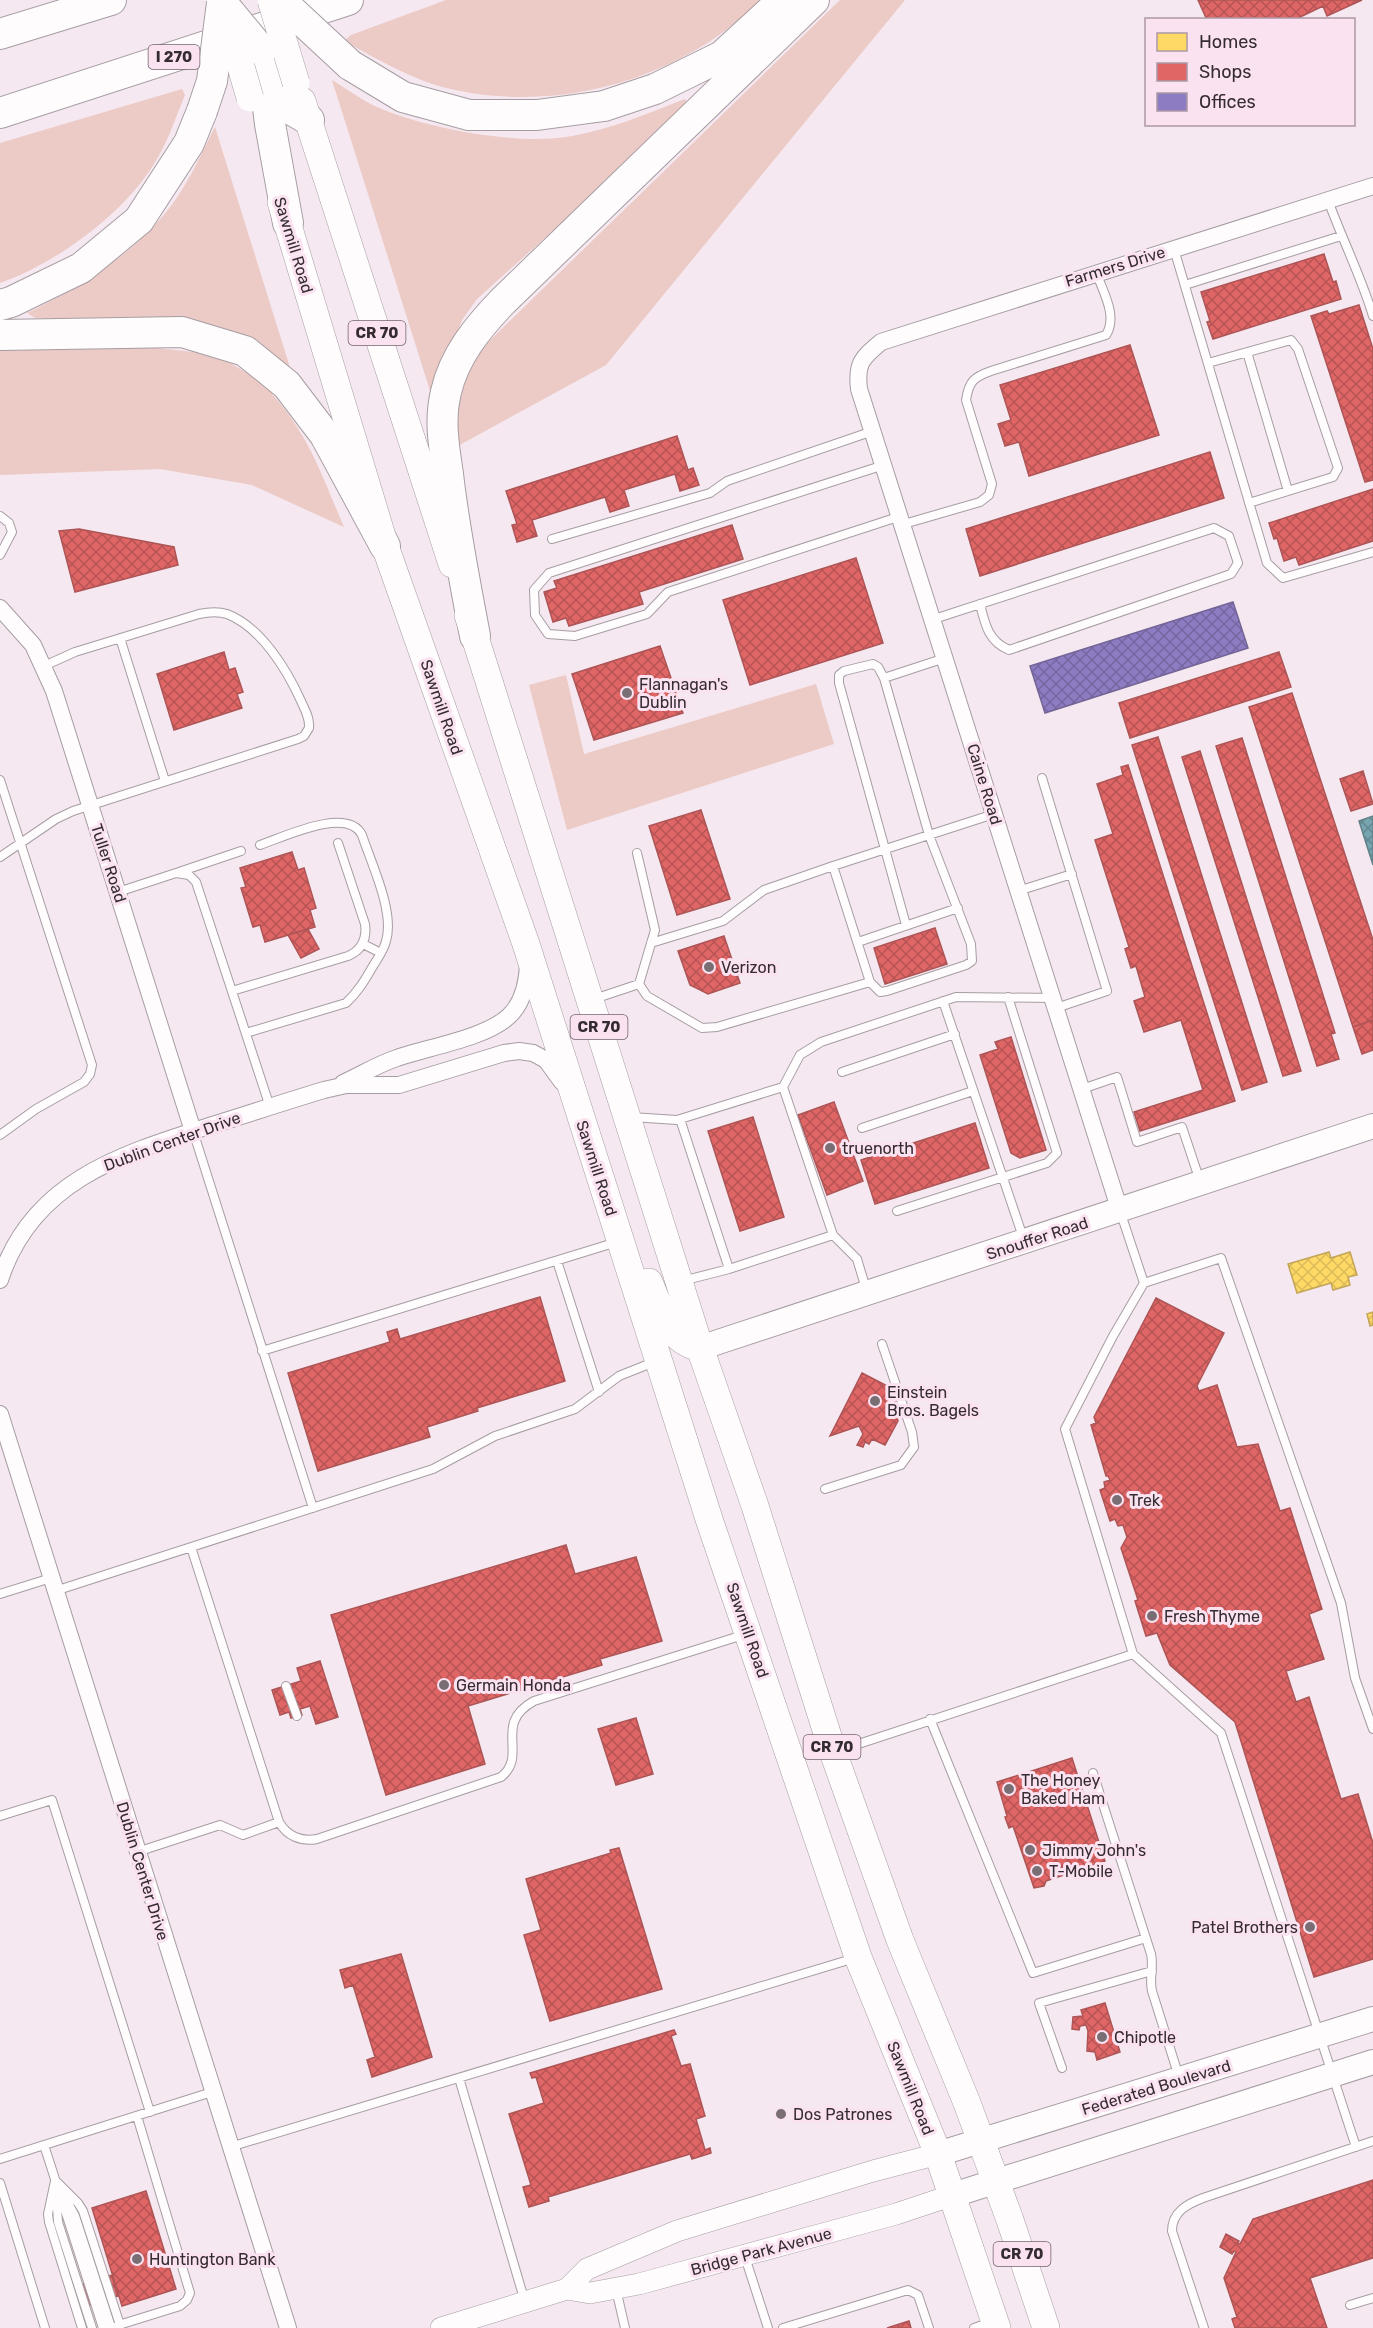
<svg xmlns="http://www.w3.org/2000/svg" width="1373" height="2328" viewBox="0 0 1373 2328" font-family="Rubik,sans-serif">
	<defs>
		<pattern id="homes-cross-hatch" width="8" height="8" patternUnits="userSpaceOnUse" patternTransform="scale(1.5)"><rect width="8" height="8" fill="#ffd966"/><path d="M0 0l8 8M0 8l8-8" fill="none" stroke="#dbba59"/></pattern>
		<pattern id="shops-cross-hatch" width="8" height="8" patternUnits="userSpaceOnUse" patternTransform="scale(1.5)"><rect width="8" height="8" fill="#e06666"/><path d="M0 0l8 8M0 8l8-8" fill="none" stroke="#b65455"/></pattern>
		<pattern id="offices-cross-hatch" width="8" height="8" patternUnits="userSpaceOnUse" patternTransform="scale(1.5)"><rect width="8" height="8" fill="#8e7cc3"/><path d="M0 0l8 8M0 8l8-8" fill="none" stroke="#75669f"/></pattern>
		<pattern id="public-cross-hatch" width="8" height="8" patternUnits="userSpaceOnUse" patternTransform="scale(1.5)"><rect width="8" height="8" fill="#76a5af"/><path d="M0 0l8 8M0 8l8-8" fill="none" stroke="#62878f"/></pattern>
	</defs>
	<rect width="100%" height="100%" fill="#f5e8f0"/>
	<path fill="#eccac5" d="M446 0H761C684 77 566 112 460 91 417 83 381 61 344 41L351 35Z
		M840 0H905L606 365 456 447 459 386 481 349Z
		M332 80C347 89 363 101 379 108 429 129 520 146 572 136 611 129 649 113 685 99L688 104 626 165 477 299 462 320 432 397Z
		M182 89 185 95C176 116 169 139 157 159 127 212 57 263 0 283V143Z
		M215 127 292 374 164 324 35 318 27 313C84 286 150 244 183 188 195 169 204 148 215 127Z
		M147 347 194 352 225 360 276 390 272 394C309 435 323 478 344 527L252 485 160 469 0 475V350Z
		M566 675 584 754 816 684 834 744 567 830 529 685Z"/>
	<path fill="url(#homes-cross-hatch)" stroke="#c2a556" stroke-width="1.5" d="M1329 1252 1331 1258 1350 1252 1357 1275 1348 1277 1350 1285 1333 1290 1331 1283 1297 1293 1288 1264Z
		M1373 1312V1325L1370 1326 1367 1314Z"/>
	<path fill="url(#shops-cross-hatch)" stroke="#ad5556" stroke-width="1.5" d="M1198 0H1362L1327 16 1323 6 1294 20H1207Z
		M1324 254 1333 282 1336 281 1341 299 1213 339 1207 322 1210 321 1201 292Z
		M1359 305 1373 349V480L1365 482 1311 316 1327 311 1329 314Z
		M1130 345 1159 435 1029 476 1019 442 1005 446 998 424 1011 420 1000 385Z
		M677 436 688 470 693 468 699 485 680 491 675 474 624 490 629 506 610 512 605 497 532 520 537 536 517 542 512 525 517 524 506 491Z
		M1210 452 1224 498 980 576 966 529Z
		M1373 489V541L1299 565 1296 557 1284 561 1277 538 1274 539 1269 523Z
		M732 525 743 559 639 592 643 604 569 626 566 618 553 622 544 592 557 588 554 581Z
		M79 529 174 547 178 565 75 592 59 531Z
		M856 558 883 643 750 685 723 600Z
		M660 646 683 713 594 740 572 674Z
		M224 652 229 670 235 668 243 692 237 694 242 708 174 730 157 674Z
		M1279 652 1291 687 1130 738 1119 703Z
		M1292 693 1373 940V1020L1353 1027 1249 707Z
		M1158 737 1267 1082 1242 1090 1132 745Z
		M1242 738 1335 1033 1331 1034 1339 1059 1317 1066 1216 746Z
		M1200 751 1301 1071 1283 1076 1182 757Z
		M1128 765 1235 1101 1140 1131 1134 1112 1203 1090 1181 1020 1144 1032 1134 1001 1145 997 1136 966 1131 968 1125 949 1129 947 1095 840 1113 834 1097 784 1123 775 1121 767Z
		M1363 771 1373 804 1351 811 1340 779Z
		M701 810 730 899 677 915 649 826Z
		M292 852 298 870 304 868 316 908 310 910 315 927 265 942 260 925 253 927 241 888 246 887 240 868Z
		M935 928 947 964 885 984 874 948Z
		M308 929 319 949 301 958 288 935Z
		M724 936 740 983 708 994 690 985 678 951Z
		M1373 1020V1050L1362 1054 1353 1027Z
		M1011 1037 1046 1150 1020 1158 1011 1153 980 1055 998 1049 995 1042Z
		M834 1102 863 1181 827 1195 798 1115Z
		M753 1117 784 1217 740 1231 708 1131Z
		M975 1123 989 1168 875 1204 861 1160Z
		M540 1297 565 1381 477 1408 478 1411 427 1427 430 1437 318 1471 288 1373 390 1342 387 1332 397 1329 400 1339Z
		M1156 1298 1224 1333 1197 1386 1199 1391 1217 1385 1237 1447 1258 1444 1280 1511 1290 1508 1322 1609 1309 1614 1324 1659 1286 1671 1296 1702 1309 1697 1341 1799 1358 1794 1373 1843V1959L1314 1977 1235 1722 1170 1665 1157 1633 1146 1636 1135 1601 1138 1600 1121 1548 1127 1537 1123 1525 1118 1526 1115 1519 1110 1521 1100 1490 1105 1488 1104 1482 1110 1480 1108 1476H1106L1091 1425 1096 1423 1094 1417Z
		M862 1373 899 1392 905 1411 896 1414 898 1421 885 1445 872 1439 869 1444 865 1442 863 1447 857 1445 863 1434 859 1426 830 1436Z
		M566 1545 575 1574 636 1557 662 1641 600 1659 602 1665 468 1706 485 1764 386 1795 331 1615Z
		M320 1661 338 1717 316 1724 310 1706 300 1709 302 1715 291 1718 289 1712 280 1715 272 1690 301 1681 297 1668Z
		M636 1718 653 1774 616 1785 598 1729Z
		M1072 1758 1105 1861 1046 1881 1044 1886 1034 1888 1013 1826 1009 1828 1005 1817 1007 1816 997 1782Z
		M619 1848 662 1989 550 2021 524 1935 541 1930 526 1879 611 1853 610 1850Z
		M401 1954 432 2057 372 2077 367 2060 375 2057 353 1985 345 1988 340 1970Z
		M1105 2003 1120 2052 1097 2060 1095 2052 1087 2051 1088 2031 1086 2025 1080 2026 1079 2030 1072 2029 1073 2017 1083 2016 1081 2010Z
		M674 2030 676 2034 671 2036 681 2066 690 2064 705 2116 696 2119 705 2150 710 2148 711 2153 692 2159 690 2154 548 2197 549 2201 529 2207 523 2187 531 2185 509 2114 544 2103 536 2077 532 2078 530 2073Z
		M1373 2180V2258L1310 2278 1327 2328H1235L1232 2319 1237 2317 1224 2278 1236 2252 1234 2251 1232 2254 1220 2247 1226 2234 1239 2241 1238 2243 1240 2244 1253 2219Z
		M146 2191 176 2289 122 2306 92 2208Z
		M112 2275 118 2296 75 2310 68 2289Z
		M909 2321 911 2328H887Z"/>
	<path fill="url(#offices-cross-hatch)" stroke="#736497" stroke-width="1.5" d="M1233 602 1248 648 1045 713 1030 666Z"/>
	<path fill="url(#public-cross-hatch)" stroke="#628189" stroke-width="1.5" d="M1373 816V865L1359 821Z"/>
	<g fill="none" stroke-linecap="round" stroke-linejoin="round">
		<g stroke="#a69da3" stroke-width="10">
			<path id="service" d="M1328 200C1342 239 1361 276 1373 316
				M1174 249 1267 563 1283 578 1373 552
				M1185 285 1341 236
				M1247 352 1288 491
				M1208 363 1291 340 1298 349 1338 468 1333 477 1249 503
				M884 465 549 573 534 590 535 615 548 634 575 636 647 614 668 592 901 516
				M0 516 9 523 12 532 0 555
				M904 524 980 502 989 495 992 484 966 400C969 381 974 377 991 371L1106 335C1118 316 1103 292 1096 272
				M552 539 710 493 727 481 873 431
				M934 619 1214 528 1229 536 1238 563 1231 574 1009 650C988 641 985 624 980 604
				M120 638 165 781
				M884 678 878 667 873 664 844 671 839 675V683L906 925
				M1042 778 1107 991 1056 1008
				M0 780 92 1065 90 1074 84 1082 36 1109 0 1135
				M0 857 56 819 73 811 298 739 304 736 309 728C310 718 305 710 301 701 287 670 261 627 227 614 218 611 208 612 199 614L75 652 44 666
				M179 872 241 851
				M1018 891 1072 874
				M118 892 176 873 189 875 196 882 270 1107
				M858 942 958 908
				M651 943 723 921 764 890 833 866
				M363 944 381 953
				M870 982 880 992 887 991 966 965 972 961 971 944 929 835 884 678 945 658
				M639 984 647 996 702 1028 717 1027 870 982 833 866 994 814
				M232 991 348 956C362 950 367 939 365 924L338 843
				M594 999 639 984 655 930 637 853
				M943 1001 1024 1240
				M246 1033 346 1003C358 992 365 980 373 966 378 958 384 950 386 941 395 912 371 863 362 835 347 806 284 837 260 845
				M842 1072 955 1034
				M1082 1089 1117 1077 1137 1142 1182 1127 1200 1181
				M631 1117 677 1120 783 1087 800 1055 821 1042 956 997 1053 998
				M680 1119 729 1269 833 1235 783 1087
				M862 1128 973 1091
				M193 1131 313 1508
				M897 1211 1047 1163 1057 1153 1008 997
				M1120 1211 1144 1283 1113 1336 1065 1429 1133 1654 1221 1733 1356 2147
				M833 1235 857 1259 867 1292
				M557 1261 599 1392
				M682 1281 729 1269
				M1144 1283 1221 1258 1341 1603 1355 1678 1373 1729
				M262 1351 617 1242
				M825 1489 901 1465 914 1447 912 1432 882 1344
				M191 1547 279 1822C287 1836 301 1842 317 1839L501 1777C529 1755 492 1724 534 1701L743 1635
				M55 1591 433 1469 495 1436 575 1409 619 1376 654 1362
				M0 1594 51 1578
				M286 1686 297 1716
				M930 1719 1033 1973 1146 1938
				M837 1751 1133 1654
				M1093 1773 1151 1954C1154 1967 1149 1979 1152 1991L1179 2077
				M0 1816 52 1800 150 2112
				M137 1852 220 1825 243 1835 279 1822
				M1062 2068 1039 2003 1152 1971
				M459 2078 525 2302
				M44 2145 103 2328
				M230 2147 855 1958
				M0 2159 212 2092
				M55 2181 48 2214 49 2222 82 2328
				M0 2183 45 2328
				M58 2183 78 2203 83 2211 120 2325
				M56 2193 58 2222 92 2328
				M63 2194 75 2216 111 2327
				M745 2257 768 2328
				M616 2289 625 2328
				M1350 2305 1373 2298
				M109 2328 180 2306 187 2300 190 2293 137 2116
				M783 2328 908 2290 918 2295 929 2328
				M974 2328 991 2322
				M1204 2328 1172 2231C1172 2212 1187 2204 1203 2198L1373 2141"/>
		</g>
		<g stroke="#a69da3" stroke-width="18">
			<path id="minor" d="M0 608 33 645 54 691 193 1131
				M343 1083C361 1075 378 1064 397 1058 428 1047 486 1038 509 1016 523 1003 527 984 528 965
				M1120 1211 859 389C856 363 862 358 881 342L1373 186
				M0 1280C31 1183 118 1155 206 1127 245 1115 284 1102 324 1090L346 1085H399L504 1053 519 1051 533 1053 546 1060 562 1082
				M0 1414 288 2328"/>
		</g>
		<g stroke="#a69da3" stroke-width="22">
			<path id="tertiary" d="M567 2289 590 2293 639 2284 896 2214 953 2195
				M441 2328 567 2289 587 2269 677 2231 873 2171 938 2154"/>
		</g>
		<g stroke="#a69da3" stroke-width="26">
			<path id="secondary" d="M700 1348 1373 1126
				M938 2154 1373 2019
				M953 2195 1373 2062"/>
		</g>
		<g stroke="#a69da3" stroke-width="28">
			<path id="primary" d="M302 101 452 564
				M281 202 385 546 526 944 710 1522 858 1957 938 2154 997 2328
				M468 615 700 1348 755 1506 833 1752 900 1940 967 2103 1010 2220 1046 2328
				M649 1282C661 1310 667 1340 700 1348"/>
		</g>
		<g stroke="#a69da3" stroke-width="32">
			<path id="motorway" d="M0 34 111 0
				M261 50 270 124 288 223
				M350 65 403 97 469 115H537L604 106 655 89 722 56 783 0
				M272 68 292 110 309 120
				M0 113 348 0
				M0 305 11 302 81 268 139 220 189 143 202 111
				M0 335 182 332 245 351 287 385 325 435 385 546
				M475 636C465 582 454 528 448 474 444 447 439 420 446 392 454 356 478 327 503 301L814 0"/>
		</g>
		<use href="#service" stroke="#fefcfd" stroke-width="8"/>
		<use href="#minor" stroke="#fefcfd" stroke-width="16"/>
		<use href="#tertiary" stroke="#fefcfd" stroke-width="21"/>
		<use href="#secondary" stroke="#fefcfd" stroke-width="24"/>
		<use href="#primary" stroke="#fefcfd" stroke-width="27"/>
		<use href="#motorway" stroke="#fefcfd" stroke-width="30"/>
		<g stroke="#a69da3" stroke-width="28" stroke-linecap="butt">
			<path id="primary-bridge" d="M271 0 296 83
				M223 4 250 98"/>
		</g>
		<g stroke="#a69da3" stroke-width="32" stroke-linecap="butt">
			<path id="motorway-bridge" d="M280 0 350 65
				M222 3 261 50
				M202 111 212 81 222 3"/>
		</g>
		<use href="#primary-bridge" stroke="#fefcfd" stroke-width="27"/>
		<use href="#motorway-bridge" stroke="#fefcfd" stroke-width="30"/>
	</g>
	<g fill="#786e74" stroke="#fbe2f1" stroke-width="2">
		<circle cx="627" cy="693" r="6"/>
		<circle cx="709" cy="967" r="6"/>
		<circle cx="830" cy="1148" r="6"/>
		<circle cx="875" cy="1401" r="6"/>
		<circle cx="1117" cy="1500" r="6"/>
		<circle cx="1152" cy="1616" r="6"/>
		<circle cx="444" cy="1685" r="6"/>
		<circle cx="1009" cy="1789" r="6"/>
		<circle cx="1030" cy="1850" r="6"/>
		<circle cx="1037" cy="1871" r="6"/>
		<circle cx="1310" cy="1927" r="6"/>
		<circle cx="1102" cy="2037" r="6"/>
		<circle cx="781" cy="2114" r="6"/>
		<circle cx="137" cy="2259" r="6"/>
	</g>
	<g text-anchor="middle" stroke-width="6" stroke-linejoin="round" paint-order="stroke">
		<g fill="#fbe2f1" stroke="#70636b" stroke-width="1.5">
			<rect x="148.5" y="45" width="51" height="24" rx="4.5"/>
			<rect x="348.5" y="321" width="57" height="24" rx="4.5"/>
			<rect x="570.5" y="1015" width="57" height="24" rx="4.5"/>
			<rect x="803.5" y="1735" width="57" height="24" rx="4.5"/>
			<rect x="993.5" y="2242" width="57" height="24" rx="4.5"/>
		</g>
		<g font-size="15" font-weight="bold" fill="#352c31">
			<text x="174" y="62">I 270</text>
			<text x="377" y="338">CR 70</text>
			<text x="599" y="1032">CR 70</text>
			<text x="832" y="1752">CR 70</text>
			<text x="1022" y="2259">CR 70</text>
		</g>
		<g font-size="16" fill="#352c31" stroke="#fbe2f1">
			<text transform="translate(294 245) rotate(73)" y="6">Sawmill Road</text>
			<text transform="translate(1115 266) rotate(-17)" y="6">Farmers Drive</text>
			<text transform="translate(442 707) rotate(71)" y="6">Sawmill Road</text>
			<text transform="translate(985 784) rotate(73)" y="6">Caine Road</text>
			<text transform="translate(109 863) rotate(72)" y="6">Tuller Road</text>
			<text transform="translate(172 1141) rotate(-20)" y="6">Dublin Center Drive</text>
			<text transform="translate(597 1168) rotate(72)" y="6">Sawmill Road</text>
			<text transform="translate(1037 1238) rotate(-18)" y="6">Snouffer Road</text>
			<text transform="translate(748 1630) rotate(71)" y="6">Sawmill Road</text>
			<text transform="translate(143 1871) rotate(73)" y="6">Dublin Center Drive</text>
			<text transform="translate(1156 2087) rotate(-17)" y="6">Federated Boulevard</text>
			<text transform="translate(911 2088) rotate(68)" y="6">Sawmill Road</text>
			<text transform="translate(761 2251) rotate(-15)" y="6">Bridge Park Avenue</text>
		</g>
		<g font-size="16" fill="#352c31" stroke="#fbe2f1" text-anchor="start">
			<text x="639" y="690">Flannagan's<tspan x="639" dy="18">Dublin</tspan></text>
			<text x="721" y="973">Verizon</text>
			<text x="842" y="1154">truenorth</text>
			<text x="887" y="1398">Einstein<tspan x="887" dy="18">Bros. Bagels</tspan></text>
			<text x="1129" y="1506">Trek</text>
			<text x="1164" y="1622">Fresh Thyme</text>
			<text x="456" y="1691">Germain Honda</text>
			<text x="1021" y="1786">The Honey<tspan x="1021" dy="18">Baked Ham</tspan></text>
			<text x="1042" y="1856">Jimmy John's</text>
			<text x="1049" y="1877">T-Mobile</text>
			<text x="1298" y="1933" text-anchor="end">Patel Brothers</text>
			<text x="1114" y="2043">Chipotle</text>
			<text x="793" y="2120">Dos Patrones</text>
			<text x="149" y="2265">Huntington Bank</text>
		</g>
	</g>
	<rect x="1145" y="18" width="210" height="108" fill="#fbe2f1" stroke="#ac99a4" stroke-width="1.5"/>
	<rect x="1157" y="33" width="30" height="18" fill="#ffd966" stroke="#ac99a4" stroke-width="1.5"/>
	<text x="1199" y="48" font-size="18" fill="#352c31">Homes</text>
	<rect x="1157" y="63" width="30" height="18" fill="#e06666" stroke="#ac99a4" stroke-width="1.5"/>
	<text x="1199" y="78" font-size="18" fill="#352c31">Shops</text>
	<rect x="1157" y="93" width="30" height="18" fill="#8e7cc3" stroke="#ac99a4" stroke-width="1.5"/>
	<text x="1199" y="108" font-size="18" fill="#352c31">Offices</text>
</svg>
